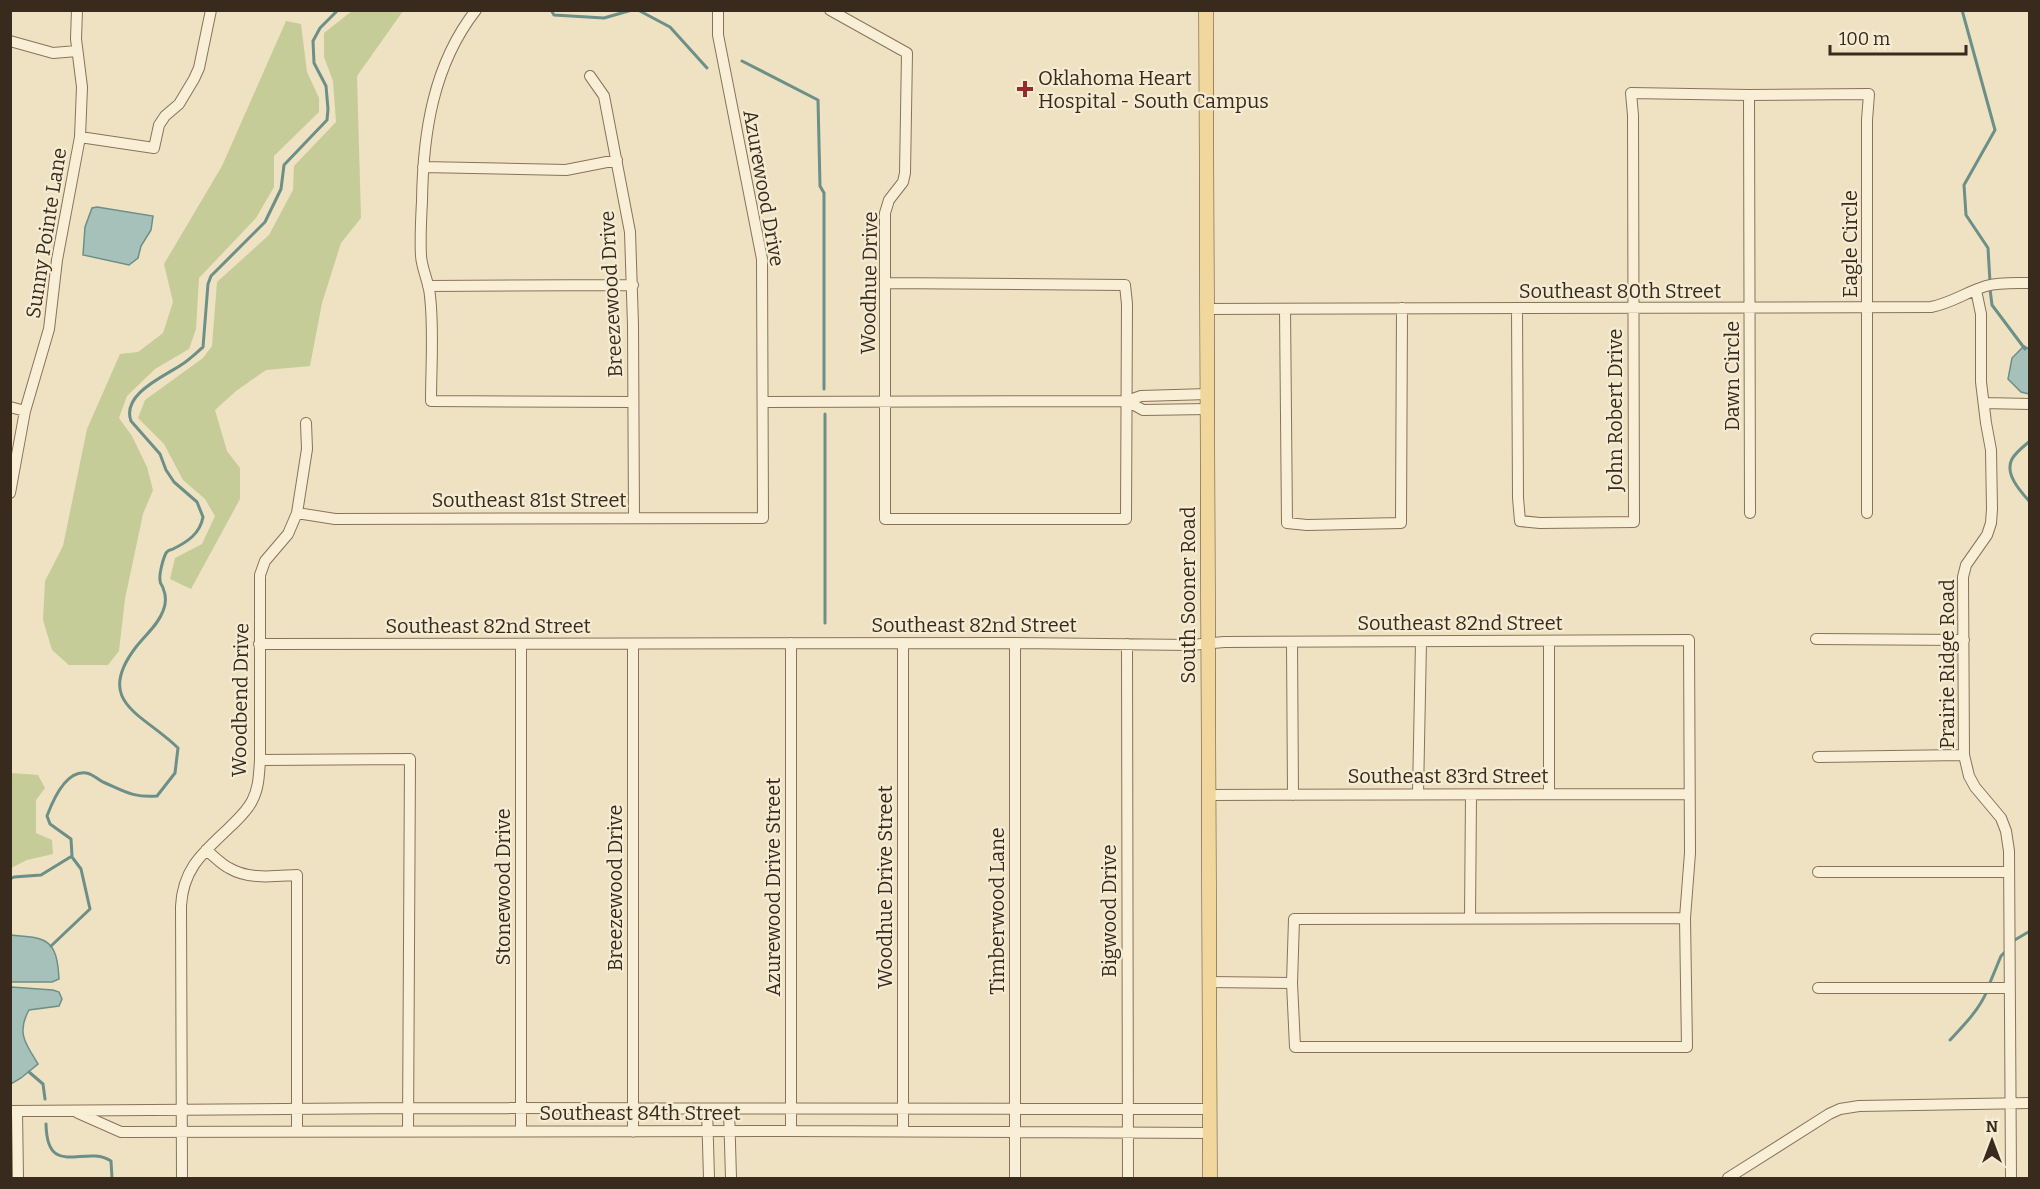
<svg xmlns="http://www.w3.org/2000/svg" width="2040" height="1189" viewBox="0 0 2040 1189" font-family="Bitter,serif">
	<rect width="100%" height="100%" fill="#eee2c3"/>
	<path fill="#c5cc97" d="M352 11H403L357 76 361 218 341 243 322 303 310 366 266 370 236 391 215 410 227 451 240 468V499L191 589 170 579 175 558 202 544 215 516 205 499 183 480 164 444 138 418 145 400 203 358 212 346 217 282 269 235 293 190 294 166 336 122 333 81 324 57V33Z
		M286 21 301 24 307 72 319 98V112L274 156V187L256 218 199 278 196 329 189 349 155 369 127 396 119 418 132 436 147 467 153 490 143 514 125 599 119 651 108 665H69L52 650 43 620 45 581 63 546 87 429 120 354 138 352 163 333 173 302 164 264 222 166Z
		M11 773 38 775 45 788 36 800V833L52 840 53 854 27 860 11 868Z"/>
	<path fill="#a5c1b9" stroke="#6c8f87" stroke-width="1.5" d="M97 207 153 216 151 230 141 246 138 258 129 265 83 255 85 227 92 208Z
		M2024 346 2029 349V394L2021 392 2008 379 2012 358Z
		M11 935C46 938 57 938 59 979L52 982H11Z
		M11 987 53 990 59 992 62 999 59 1006 29 1010C16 1033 26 1044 38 1064L21 1078 11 1084Z"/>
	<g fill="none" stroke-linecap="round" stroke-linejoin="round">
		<path stroke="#6c8f87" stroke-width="3" d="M551 10 554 15 604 18 632 10
			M638 10 670 27 707 68
			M1962 10 1995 130 1964 185 1966 215 1988 248 1990 282
			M742 61 818 100 820 186 824 193V389
			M1990 289 1992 305 2025 349
			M825 414V623
			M2030 441C2024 446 2016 452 2012 459 2004 474 2021 492 2030 502
			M10 879 14 877 41 875 72 856 71 839 50 824 47 816C53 800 66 770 86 773 93 774 97 779 103 782 124 791 133 798 157 796L175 773 178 748C144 714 93 703 136 647 146 634 158 625 163 611 166 604 166 595 163 588 162 584 160 585 160 580 159 574 163 559 166 553 169 549 169 551 173 549 187 542 200 534 203 517L197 502 174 482 166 470 160 454 131 421C121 394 165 376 181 365 189 360 196 353 203 347L208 284 211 276 265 222 281 189 284 165 327 120 328 109 326 86 314 63 313 41 320 28 338 10
			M2013 941 2030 931
			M51 946 90 909 81 869 72 857
			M1989 985 2001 956 2006 951
			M1950 1040C1964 1025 1979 1010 1987 991
			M29 1072 43 1084 45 1099
			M46 1124C47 1180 85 1144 111 1161L112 1178"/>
		<g stroke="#88735a" stroke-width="12">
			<path id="minor" d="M476 10C433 65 423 133 422 201 421 219 420 238 421 256 422 270 429 282 430 296 434 330 431 367 431 401L633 402
				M830 10 907 53 905 173 903 182 889 200 885 213V519H1126L1127 304 1125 285 885 283
				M10 41 53 53 77 51
				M590 76 604 96 630 232 633 325 634 518
				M1749 95 1750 513
				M80 137 154 148 159 125 165 116 179 104 194 79 199 68 211 10
				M423 167 566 170 617 160
				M428 286 633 285
				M1976 290 1981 314V382L1986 423 1991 450 1992 509 1991 523 1987 535 1966 565 1963 577 1964 755 1969 776 1975 787 2001 818 2006 831 2009 851 2011 1178
				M1207 309 1931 307C1952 303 1966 292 1986 286 2000 282 2015 283 2030 283
				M1285 309 1287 523 1307 525 1401 523 1402 308
				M1517 309 1518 498 1520 521 1540 523 1634 522 1633 115 1631 93 1749 95 1869 94 1867 120V513
				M1127 401 1143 410 1208 409
				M763 402 1127 401 1141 396 1208 394
				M1984 403 2030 404
				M10 407 25 411
				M10 493 25 411 49 329 57 260 80 137 82 87 76 39 77 10
				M297 513 335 519 763 518 762 259 718 35V10
				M1816 639 1964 640
				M1549 641V794
				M1292 642 1293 795
				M903 643V1131
				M1015 643V1178
				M259 644 1015 643 1191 645 1224 642 1689 640 1690 853 1685 918 1687 1047H1295L1292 983 1294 919 1685 918
				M521 644V1131
				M633 644V1132
				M1127 644 1128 1178
				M1818 757 1964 755
				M260 760 410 759 408 1131
				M1418 794 1421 642
				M1208 795 1688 794
				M206 850C214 856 221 864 229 868 249 880 275 876 297 875V1131
				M1818 872H2009
				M1470 918 1471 795
				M1209 982 1292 983
				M1818 988H2009
				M707 1109 709 1178
				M729 1109 731 1178
				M10 1111 408 1108 1210 1109
				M17 1111 18 1178
				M78 1113 121 1132 791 1131 1210 1133
				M791 1131V643
				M182 1178 181 906C183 867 205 851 231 826 239 818 247 811 252 801 259 788 259 774 260 760V575L265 561 288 534 297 513 307 449 306 423
				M1728 1178 1829 1114 1840 1109 1859 1106 2030 1103"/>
		</g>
		<g stroke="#56412e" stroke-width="15">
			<path id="major" d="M1206 10 1210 1178"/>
		</g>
		<use href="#minor" stroke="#f9efd6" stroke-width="10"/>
		<use href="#major" stroke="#f1d79b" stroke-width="14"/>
	</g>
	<path fill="#972a2a" stroke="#f5ecd3" stroke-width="2" d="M1022 80h6v6h6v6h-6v6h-6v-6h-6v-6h6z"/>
	<g text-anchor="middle" stroke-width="4.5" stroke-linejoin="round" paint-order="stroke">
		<g font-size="20" fill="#382b1e" stroke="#f5ecd3" text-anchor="start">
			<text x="1038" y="85">Oklahoma Heart<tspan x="1038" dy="23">Hospital - South Campus</tspan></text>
		</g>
		<g font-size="20" fill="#382b1e" stroke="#f5ecd3">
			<text transform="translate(764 188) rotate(80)" y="7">Azurewood Drive</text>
			<text transform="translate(46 233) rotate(-81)" y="7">Sunny Pointe Lane</text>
			<text transform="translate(1850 244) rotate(-90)" y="7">Eagle Circle</text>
			<text transform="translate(869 283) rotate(-89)" y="7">Woodhue Drive</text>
			<text x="1620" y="298">Southeast 80th Street</text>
			<text transform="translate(611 294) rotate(-93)" y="7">Breezewood Drive</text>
			<text transform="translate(1732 376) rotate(-90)" y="7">Dawn Circle</text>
			<text transform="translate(1615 410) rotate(-90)" y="7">John Robert Drive</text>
			<text x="529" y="507">Southeast 81st Street</text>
			<text transform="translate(1188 595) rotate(-90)" y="7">South Sooner Road</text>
			<text x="1460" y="630">Southeast 82nd Street</text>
			<text x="974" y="632">Southeast 82nd Street</text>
			<text x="488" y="633">Southeast 82nd Street</text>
			<text transform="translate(1947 664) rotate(-90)" y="7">Prairie Ridge Road</text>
			<text transform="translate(240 700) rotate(-89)" y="7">Woodbend Drive</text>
			<text x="1448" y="783">Southeast 83rd Street</text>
			<text transform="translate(503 887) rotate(-90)" y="7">Stonewood Drive</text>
			<text transform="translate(773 887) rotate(-90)" y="7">Azurewood Drive Street</text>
			<text transform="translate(885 887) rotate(-90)" y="7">Woodhue Drive Street</text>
			<text transform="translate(615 888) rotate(-90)" y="7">Breezewood Drive</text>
			<text transform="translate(997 911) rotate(-90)" y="7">Timberwood Lane</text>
			<text transform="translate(1109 911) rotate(-90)" y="7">Bigwood Drive</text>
			<text x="640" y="1120">Southeast 84th Street</text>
		</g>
	</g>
	<rect width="2040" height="1189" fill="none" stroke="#382b1e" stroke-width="24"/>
	<g transform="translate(1992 1141)" stroke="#f5ecd3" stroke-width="4.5" paint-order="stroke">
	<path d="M0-4.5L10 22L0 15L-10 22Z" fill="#382b1e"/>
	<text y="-9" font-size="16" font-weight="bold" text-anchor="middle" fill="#382b1e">N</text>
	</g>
	<path d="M1830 45v9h136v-9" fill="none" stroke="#382b1e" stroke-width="3"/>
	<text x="1839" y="45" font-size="18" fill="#382b1e" stroke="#f5ecd3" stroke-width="4.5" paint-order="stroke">100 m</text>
</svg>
